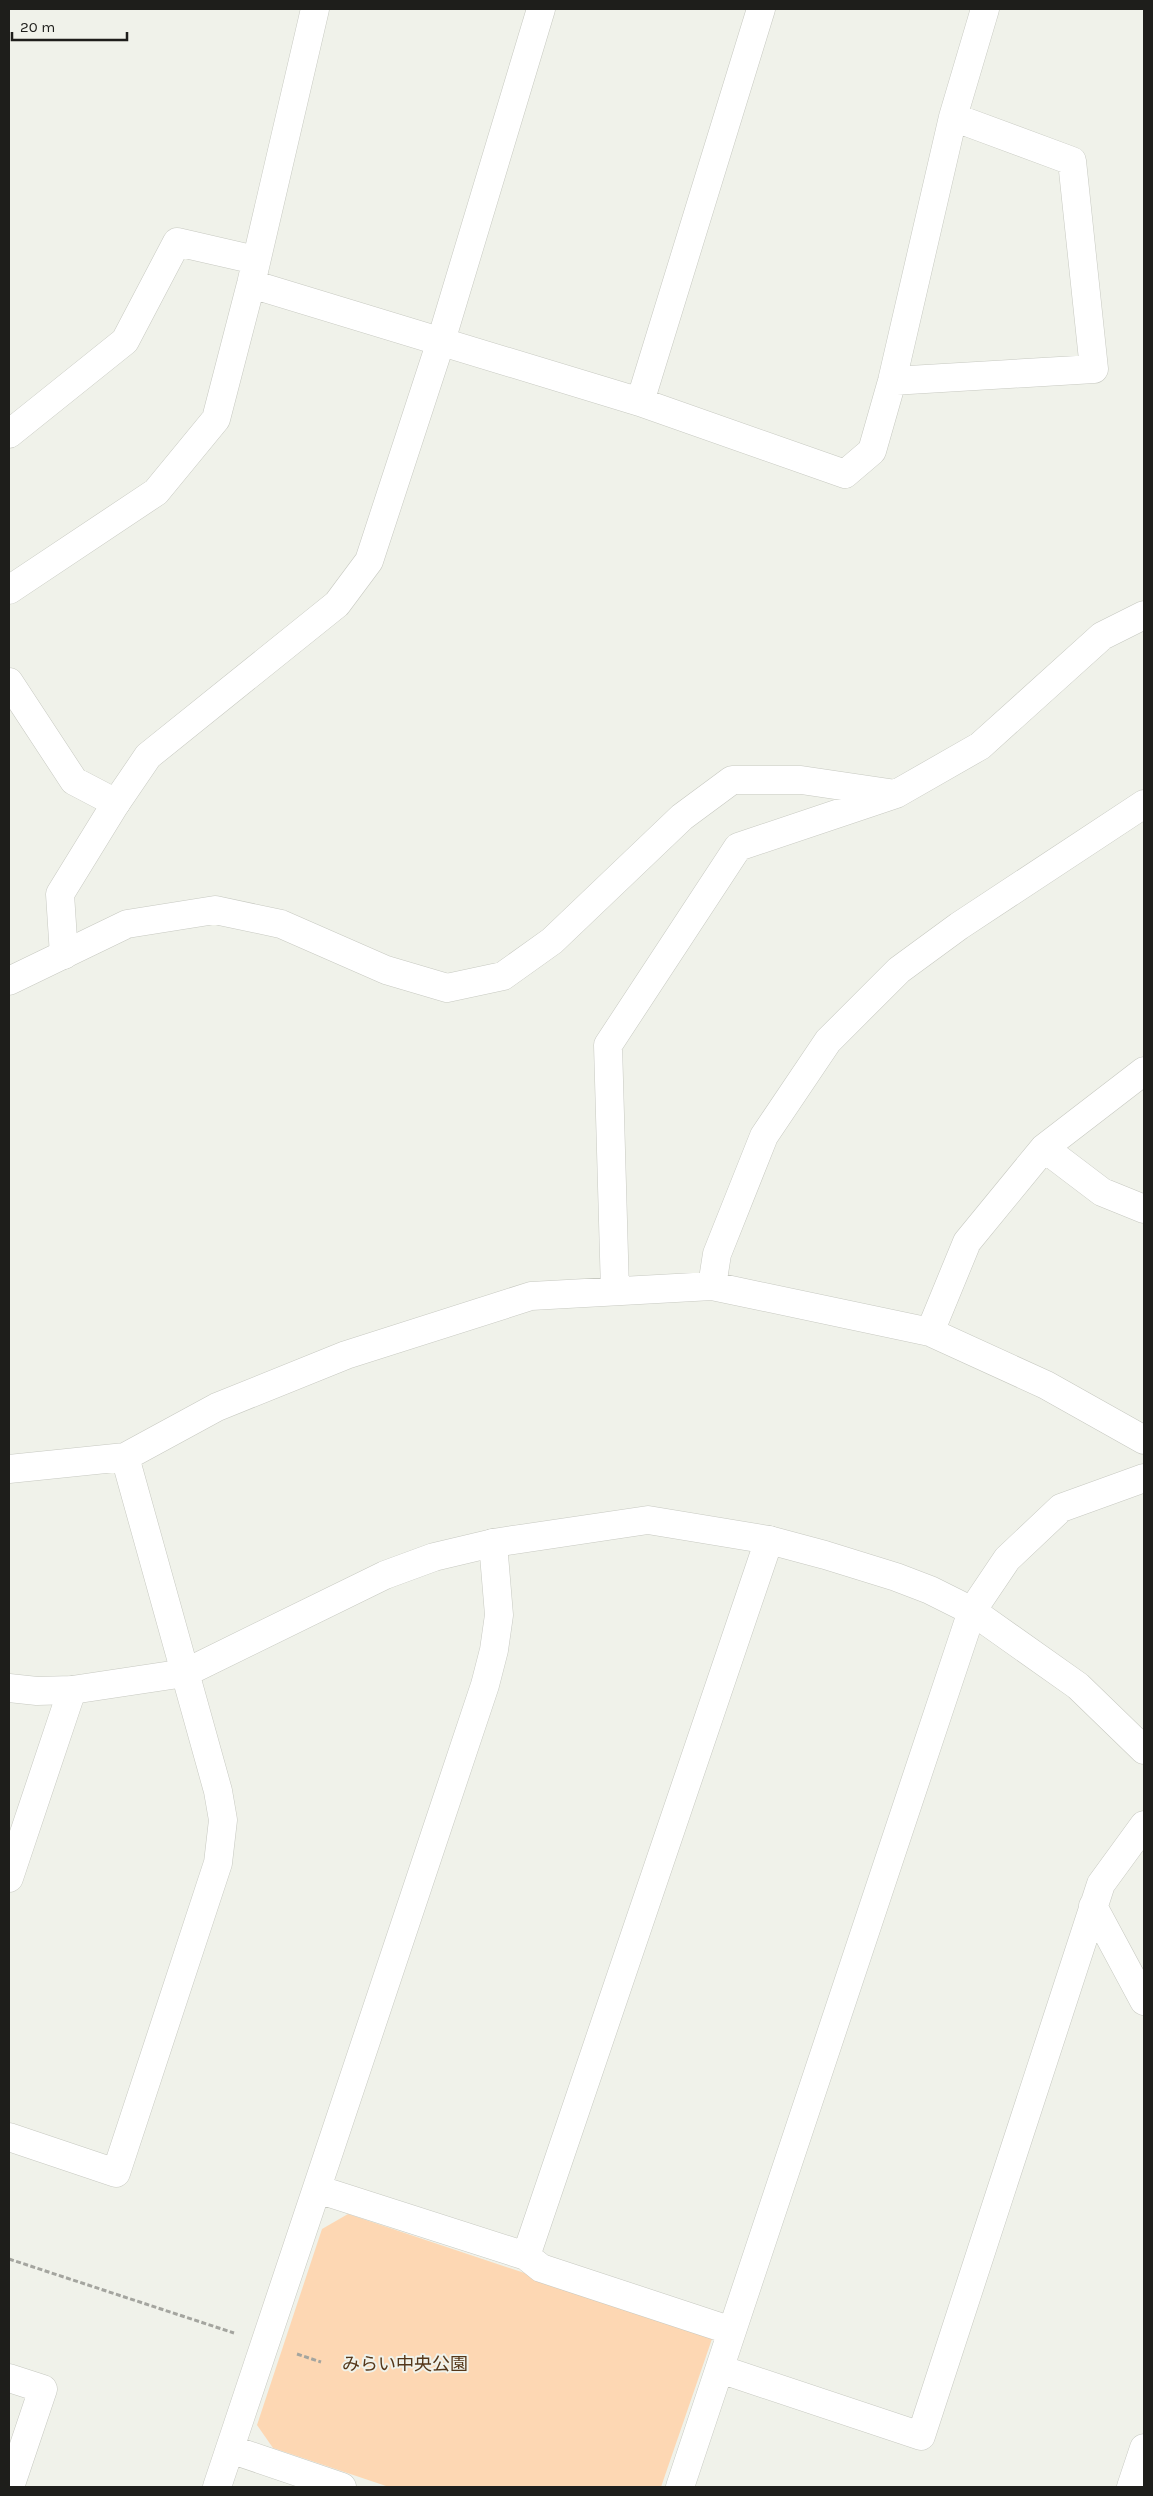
<svg xmlns="http://www.w3.org/2000/svg" width="1153" height="2496" viewBox="0 0 1153 2496" font-family="Karla,'Noto Sans JP',sans-serif">
	<rect width="100%" height="100%" fill="#f0f2ea"/>
	<path fill="#fdd7b3" d="M348 2214 713 2336 661 2487H389L273 2448 257 2425 322 2229Z"/>
	<g fill="none" stroke-linecap="round" stroke-linejoin="round">
		<g stroke="#c7c9c1" stroke-width="29">
			<path id="minor" d="M251 284 640 402 845 474 872 451 892 381 953 117 985 9
				M892 381 1094 369 1072 161 953 117
				M640 402 761 9
				M9 434 125 341 177 242 256 260
				M9 590 156 492 216 419 251 284 315 9
				M9 682 74 781 116 803
				M9 981 127 924 215 910 281 924 386 970 447 988 503 976 552 941 682 817 732 780H801L896 794
				M1044 1148 1102 1192 1144 1209
				M712 1286 717 1254 764 1136 828 1041 899 970 959 926 1144 804
				M615 1291 608 1045 738 847 896 794 980 746 1102 636 1144 615
				M930 1332 967 1242 1044 1148 1144 1071
				M9 1469 125 1457 217 1407 346 1355 531 1296 712 1286 930 1332 1046 1385 1144 1440
				M9 1878 72 1690
				M1093 1906 1144 2001
				M9 2137 116 2173 218 1863 223 1820 218 1791 125 1457
				M317 2189 526 2256 769 1540
				M526 2256 541 2268 732 2331
				M720 2369 921 2436 1101 1884 1144 1825
				M9 2378 43 2389 10 2487
				M230 2449 342 2487
				M217 2487 485 1685 494 1650 499 1615 493 1543
				M680 2487 972 1611 1007 1559 1061 1508 1144 1478
				M1131 2487 1144 2448"/>
		</g>
		<g stroke="#c7c9c1" stroke-width="29">
			<path id="tertiary" d="M64 955 60 894 116 803 148 756 337 604 369 561 441 341 541 9
				M9 1688 37 1691 72 1690 185 1673 385 1575 434 1557 493 1543 648 1520 769 1540 825 1555 896 1577 930 1590 972 1611 1078 1686 1144 1750"/>
		</g>
		<path stroke="#a4a59f" stroke-width="3" stroke-dasharray="5 2.5" stroke-linecap="butt" d="M9 2259 234 2333
			M297 2354 321 2362"/>
		<use href="#minor" stroke="#fff" stroke-width="28"/>
		<use href="#tertiary" stroke="#fff" stroke-width="28"/>
	</g>
	<g text-anchor="middle" stroke-width="4" stroke-linejoin="round" paint-order="stroke">
		<g font-size="18" fill="#54371a" stroke="#f0f2ea">
			<text x="405" y="2370">みらい中央公園</text>
		</g>
	</g>
	<rect width="1153" height="2496" fill="none" stroke="#1e1e1b" stroke-width="20"/>
	<path d="M12 32v8h115v-8" fill="none" stroke="#1e1e1b" stroke-width="2.5"/>
	<text x="20" y="32" font-size="15" fill="#1e1e1b" stroke="#f0f2ea" stroke-width="4" paint-order="stroke">20 m</text>
</svg>
